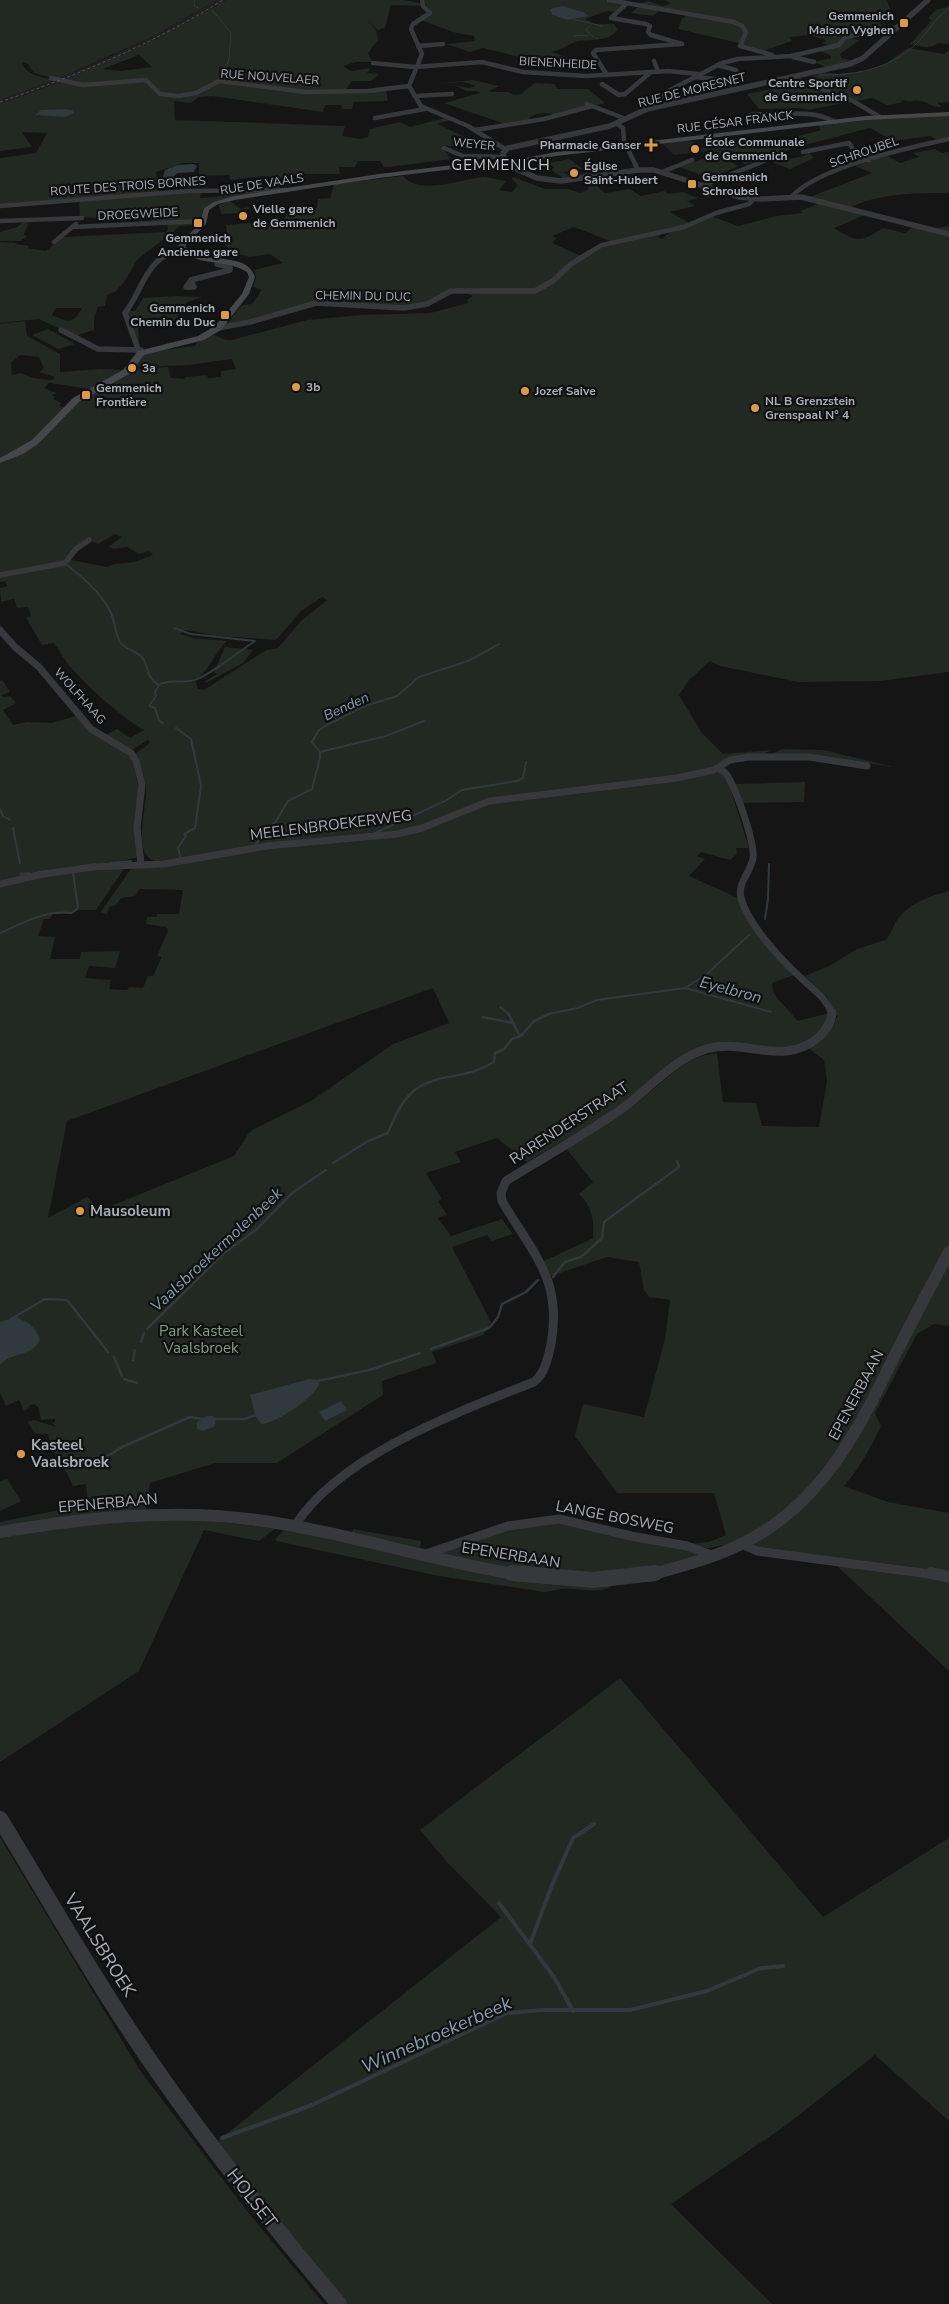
<svg xmlns="http://www.w3.org/2000/svg" width="949" height="2304" viewBox="0 0 949 2304" font-family="'Nunito Sans',sans-serif">
	<rect width="100%" height="100%" fill="#151516"/>
	<path fill="#212123" d="M217 0H226L174 30 127 53 62 81 0 104V100L91 65 152 37Z
		M691 140 701 148 719 146 727 155 721 157 708 151 674 155 662 143Z"/>
	<path fill="#222822" fill-rule="evenodd" d="M0 0H217L152 37 57 79 34 73 27 63 22 62C26 76 42 77 54 80L0 100Z
		M226 0H403L421 3 422 6 391 5 385 28 378 30 368 21 376 30 378 40 368 53 372 62H356L343 66 351 71 371 68 367 73 379 74 371 81H352L345 91 307 92 386 90 388 101 354 102 352 109H341L342 105H325L323 112 213 96 199 97 191 103 174 101 175 120 345 126 342 136 361 139 368 137 370 129 400 122 410 127 445 118 450 120 437 124 483 145 442 146V148L451 159 390 167H384L380 161H358L355 167H339L340 174H301L283 178 264 176 230 180 229 175 201 176 199 174V163H183L156 172 159 193 0 205V158L36 153 47 133 22 132 32 147 0 151V104L60 82 79 85 62 81 158 38ZM139 55 152 67 120 71 103 69Z
		M423 0H605L623 4 614 12 607 11 585 19 596 24H615L617 30C609 42 591 39 579 41 570 43 561 50 552 52L569 58 568 64 572 66 537 67 536 61 483 48 470 52 446 44 475 41 474 36 453 32 421 20 431 14Z
		M664 0H887L890 9 882 19 884 20 879 24 885 26 875 29 863 26 858 33 842 36 839 44 830 46 822 43 826 41 823 38H818L812 35 789 37 792 41 760 52 739 43 678 29 682 19 688 14 662 9 653 16 631 13 639 6 638 4 648 1 663 6 671 3Z
		M949 6V44L938 43C931 50 920 46 910 44L932 20 928 18 936 10Z
		M846 37 860 40 840 54 841 58 854 61 829 68 814 62 831 58V56L821 51 836 47Z
		M908 48 944 54 949 50V102L937 103 942 107C933 108 928 102 920 101 914 99 909 103 903 100L900 103 887 105 873 98 855 101 825 89 832 87C824 83 817 85 808 81L815 80 809 77 820 74 816 73 824 72 837 74 864 71 885 64Z
		M473 80 499 86 489 91 491 92H508L515 95 521 94 535 83 555 84 557 89H588L605 103 554 115C547 112 535 113 529 118L530 119 505 124 444 103 480 93 476 91H466L457 86 470 88 476 86 463 82 435 84Z
		M805 82 853 101 809 110 800 108 759 109 747 94Z
		M949 115V139L938 140 930 136 893 141 870 128 793 148 766 160 745 164 726 156 727 154 719 146 791 138 821 130 818 125 868 119Z
		M935 149 942 153 949 152V193C915 193 878 193 847 209L867 214 834 228C857 242 860 243 883 228L905 233 916 225 932 229 949 226V672L879 681 798 682 720 666 710 661 689 680 679 695 702 733 723 754 771 750 762 755 729 759 711 770 677 777 496 798 479 803 406 831 282 843 164 862C127 864 148 809 146 787 145 774 140 765 135 754L150 743 148 740 132 750 106 735 117 729 130 738 144 730C119 715 85 685 67 663 62 656 59 649 54 643L42 645 26 618 31 616 28 607 17 608 14 599 1 602 0 588 7 586 5 581 0 582V576L55 566 71 560 107 567 115 564 135 562 153 555 149 551 139 554 127 547 114 549 108 547 122 537 115 534 98 544 87 539 61 563 0 573V462L35 445 83 398 133 369 168 367 171 378 184 379 186 377 207 375 208 378 221 377V371L236 369 232 359 189 365 135 367 140 356 147 352 195 346 199 340 214 335 226 340H232L307 320 361 315 430 313 468 303 467 300 473 296 463 291 490 290 449 291 425 304 411 307H369L315 302 249 322 225 326 242 305 252 304 262 290 253 287 256 277 254 270 283 263 270 254 250 257 229 251 221 234 227 233 226 225 284 220 287 212 317 208 318 199 330 198 334 184 403 176C419 196 462 179 483 177 488 177 499 180 506 181L499 190 512 192 518 185 512 179 513 177 545 189H568L580 193 589 189 588 187 597 186 605 193 630 189 641 196 664 191 669 194 682 192 699 198 687 201 695 206 670 212 691 224 680 227 610 241 574 227 552 236 557 238 552 243 581 256C563 270 550 287 527 291 551 291 563 269 582 257 604 244 630 236 656 233L661 234 658 238 663 239C667 229 700 223 711 216L738 226 776 216 803 213 800 211 821 203 807 198 872 173 855 166 886 155 900 163 919 157 913 153ZM322 597 327 600 301 621 278 648 266 650 204 690 198 689 195 680C207 674 215 652 227 641L193 638 180 634 185 630 219 636 276 640 301 611Z
		M809 153 814 158 790 169 769 161 801 157Z
		M715 155 739 166 710 178 679 167Z
		M569 159 583 169 563 172C571 179 579 174 588 172L595 176 566 180 551 170 554 167 548 163Z
		M271 190 221 200 204 208 201 217 197 220 161 222 150 220 159 217 158 212 118 213 115 219 80 217 79 201 201 191 200 198 219 197 220 192Z
		M230 201 241 209 249 207V209L239 210 244 213 222 214 218 205Z
		M25 221 28 225 24 234 27 237 20 241H0V232L17 227Z
		M194 222 197 225 180 226 165 238 137 260 124 282 116 291 107 295 105 306 98 307 94 318V330L75 336 39 319 0 323V242L17 243 14 248 17 244 29 246 28 248 46 251 63 237 166 232 168 229 167 224ZM56 308H82C72 325 69 322 52 315Z
		M176 296 202 297 187 302 173 323 138 328 139 342 136 343 127 319 128 311H135L143 298Z
		M25 321 27 336 60 354V372L100 369 126 370 90 389 49 383 44 388 56 393 52 395 55 397 53 399 61 403 59 406 65 407 31 442 0 459V324ZM20 355 39 357 44 368 39 372 55 377 52 380 32 378 21 373 12 375 11 363Z
		M48 329 75 344 58 349 32 335Z
		M225 647 253 650 243 663 206 683 205 681 217 674 214 672Z
		M2 680 10 692 2 695 3 697 10 696 16 703 3 710 13 725 27 722 52 723 76 716 130 757 133 762 138 784 139 855 136 858 0 883V681Z
		M782 749 824 750 894 767 818 756 770 755Z
		M716 771 722 772 728 781 749 848H736L737 854 730 860 701 852 697 856 705 859 689 876 738 898 794 975 772 983 773 992 778 999 798 1021 829 1013 823 1030 797 1049 710 1046 622 1106 527 1162 497 1138 455 1152 461 1162 426 1173 442 1199 438 1201 447 1215 438 1218 451 1236 502 1219 513 1234 492 1241 487 1235 452 1247 491 1322 483 1335 432 1352 437 1363 382 1381 383 1395 277 1463H215L150 1483 146 1510 116 1511 0 1528V1522L88 1504 86 1484 73 1486C66 1468 51 1453 48 1434L34 1433 28 1422 34 1420 56 1427 52 1423 55 1422V1419L41 1420 38 1407 34 1404 30 1405 29 1408 24 1411 19 1400 6 1406 0 1393V886L36 877 126 866 96 910H79L70 914 53 913 50 919H44L38 936 55 937 50 959H80L81 952 120 951 115 968 89 966 85 978 111 980 109 989 127 990 129 987 143 988 148 976H153L162 957 157 956 168 931 166 927 146 924 147 917H157V914H179L183 890 140 889 135 896 121 898 116 905 109 907 107 914 100 913 133 866 252 850 390 837 484 804ZM433 988 449 1023 393 1044 311 1101 254 1129 248 1134 234 1156 101 1210 87 1197 48 1218 67 1121Z
		M805 782 804 802 741 803 735 784Z
		M949 891V1326L934 1324 917 1334 875 1413 881 1426C870 1448 860 1468 844 1486L888 1502 949 1513V1671L837 1566 778 1558 723 1545 708 1548 690 1544 709 1542 726 1535 714 1493H617L575 1436 583 1404 644 1417 665 1339 670 1300 649 1297 644 1290 639 1262 607 1257 551 1276 544 1261 593 1238C594 1220 593 1208 579 1194L593 1182 565 1147C587 1134 610 1122 631 1107 658 1089 683 1055 717 1053L723 1102 756 1103 762 1126 819 1127 827 1081 824 1060 808 1048 826 1032 838 1016 827 997 805 976 829 966 857 949 885 940C891 935 893 926 897 920 909 903 930 896 949 891Z
		M7 1479 21 1501 0 1511V1481Z
		M167 1517 276 1528 259 1541 204 1530 139 1671 0 1762V1535Z
		M563 1522 677 1546 698 1555 616 1584C600 1596 579 1587 560 1589 554 1590 550 1592 544 1592L439 1576 276 1541 275 1539 284 1530 431 1555 521 1526Z
		M353 1529 421 1541 420 1548 352 1533Z
		M620 1678 823 1917 949 1838V2121L875 2055 785 2126 671 2204 772 2304H347L215 2143 501 1917 446 1861 420 1830Z
		M0 1837 141 2072 247 2211 324 2304H0Z"/>
	<path fill="#30393e" d="M562 6 583 12 589 16 567 20 552 14 550 9Z
		M64 109 72 110 74 113 66 117 35 115 41 110Z
		M194 164 197 166 194 172 177 173 172 179 163 177 165 170 178 165Z
		M16 1317C28 1322 36 1327 40 1340 32 1357 11 1352 0 1365V1322Z
		M309 1379 320 1380C321 1394 274 1425 261 1424L255 1415 250 1395Z
		M341 1401 347 1410 325 1421 319 1412Z
		M207 1416H213L216 1419 214 1427 202 1431 197 1429V1422Z"/>
	<g fill="none" stroke-linecap="round" stroke-linejoin="round">
		<path stroke="#30393e" stroke-width="1" d="M195 0 194 6 199 8
			M212 10 231 33 229 59 224 74
			M573 19 602 26
			M590 25 586 30 593 37
			M573 36 589 35
			M596 38 598 39
			M819 75C854 76 889 69 915 45 928 33 935 18 949 8"/>
		<path stroke="#30393e" stroke-width="2" d="M67 565C84 579 101 592 111 613 115 622 115 634 120 642 126 651 140 651 144 660 149 671 147 678 159 685L155 692 156 696 149 706 155 708 159 721 163 723
			M159 685C168 678 188 685 200 678 219 668 237 653 255 641L191 634 174 628
			M176 728 191 739 201 786 195 828 184 834 186 836 178 848 181 859
			M320 752 386 736 424 721
			M0 809 3 816 10 820
			M13 828 20 863
			M375 833 445 801 462 790 517 781 523 778 526 762
			M255 845 276 821 288 801 312 789 320 758V752L312 742 318 731 325 726 362 707 397 696 419 677 468 661 499 644
			M110 863 131 861
			M20 874 30 873
			M765 919 768 899 769 864
			M0 933C25 922 44 910 72 913L78 908 73 872
			M685 988 771 1012
			M500 1007 509 1014
			M548 1014 578 1008 597 1000 685 988 707 974 749 935"/>
		<path stroke="#30393e" stroke-width="2.5" d="M508 1013 520 1036
			M483 1017 513 1023
			M333 1163 368 1141 388 1133C403 1096 413 1082 454 1076 469 1073 481 1070 494 1062L495 1053 504 1049 512 1039 521 1036 534 1021 551 1013
			M553 1277 565 1262 581 1257 602 1238 604 1222 679 1167 677 1161
			M11 1319 45 1299 67 1300 108 1352
			M147 1329 223 1254 257 1229 292 1193 326 1170
			M141 1342 144 1333
			M431 1349 489 1328 498 1317 502 1304 526 1292 538 1280
			M114 1357 122 1376
			M133 1360 135 1350
			M124 1379 137 1383
			M318 1381 369 1370 420 1353
			M213 1419H244L256 1415
			M90 1467 122 1447 190 1417 202 1419"/>
		<path stroke="#30393e" stroke-width="4" d="M499 1903 554 1977 573 2011
			M530 1944 552 1885 573 1838 594 1824
			M222 2138 312 2105 507 2013 542 2010H630L707 1991 761 1968 783 1966"/>
		<path stroke="#36383b" stroke-width="4.5" d="M422 0 423 6 430 13 413 24 411 29 422 54 409 86 421 106 468 126 505 149
			M609 0 734 22 742 26 746 32 740 46 772 55
			M418 46 443 44
			M793 57 814 62
			M654 61 658 71
			M373 63 415 67 482 62 523 72 586 76 668 71 698 74
			M607 75 593 53 596 50 682 44 651 35 648 32 650 26 646 24 611 18 626 4
			M695 77 724 80 738 74 736 70 717 65
			M791 77 853 101 880 117
			M51 78 83 85 146 80 160 94 179 96 196 93 219 81 306 92 368 91 409 86
			M602 84 619 95 625 94 651 72
			M414 96 452 94
			M587 104 626 119
			M655 107 654 103 670 90 722 63 738 59 791 56 839 45 845 37 898 27
			M760 115 758 118 748 116 754 114C781 116 811 108 835 122
			M375 118 425 109
			M617 124 623 128 624 141 638 170
			M475 130 544 119 592 106
			M444 148 463 156 503 157
			M803 152 849 143 856 154 869 160
			M514 168 525 163V160
			M662 172 692 160
			M701 186 764 161
			M792 196C822 166 907 148 949 139
			M0 206 189 191 287 190
			M0 221 82 218
			M73 227 203 221
			M54 242 76 224
			M168 254 183 250
			M587 254 602 245 684 227 716 213 749 204 754 199"/>
		<path stroke="#36383b" stroke-width="5.5" d="M191 280 194 287H186Z
			M191 280 230 270V267L217 264 220 260
			M218 328 250 322 316 303 404 308 427 304 451 291H535L553 281 571 264 589 253
			M61 330 98 349 141 350
			M138 349 125 313C141 293 145 263 171 253
			M0 575 65 563 76 549 89 540"/>
		<path stroke="#36383b" stroke-width="7" d="M0 630 15 647 39 667 91 729 131 753 136 761 142 784 137 828 141 864
			M718 768C721 770 725 772 727 775 736 789 755 842 753 858 751 872 737 883 741 898 748 924 780 959 800 977 812 989 826 997 832 1014
			M0 884 43 874 93 867 164 864 267 846 397 834 422 828 489 801 677 778 714 770 730 760 749 757H809L867 766"/>
		<path stroke="#36383b" stroke-width="9" d="M294 1527C339 1455 458 1412 534 1382 545 1373 548 1358 551 1344 563 1279 532 1253 502 1201L501 1193 506 1181C543 1158 580 1137 616 1113 646 1093 671 1060 706 1049 745 1037 783 1069 820 1036 826 1030 831 1022 832 1013
			M741 1544 757 1551 937 1575
			M423 1555 508 1526 559 1519 631 1536 687 1546 714 1556"/>
		<path stroke="#36383b" stroke-width="12" d="M931 1573 949 1577"/>
		<path stroke="#36383b" stroke-width="5.5" d="M928 0 863 58 850 64 647 109 610 126 508 148 503 153 506 165 537 178 561 181 638 170H654L739 197 760 199 801 197 949 234"/>
		<path stroke="#36383b" stroke-width="12" d="M0 1532C85 1518 171 1508 257 1520 345 1532 431 1561 520 1575
			M650 1575C690 1564 728 1554 763 1532 828 1491 860 1426 893 1359 911 1323 930 1288 949 1252"/>
		<path stroke="#36383b" stroke-width="16" d="M512 1573 593 1580 655 1573
			M0 1819C43 1889 83 1960 128 2028 192 2125 264 2216 339 2304"/>
		<path fill="#45474b" fill-rule="evenodd" d="M949 112V116L866 120 556 156 504 166 470 167 379 178 235 200 218 204 209 210 206 224 185 246C201 267 246 249 255 277L249 294 221 330 204 340 144 355 129 374 79 402 38 444 23 454 0 463V458L32 440 73 398 123 370 138 351 198 336 215 326 242 294 249 277 247 272C226 258 194 268 178 246L200 223 204 208 214 202 234 196 379 174 470 163 504 162 556 152 866 116Z"/>
		<path stroke="#505256" stroke-width="1" stroke-dasharray="3 2.5" stroke-linecap="butt" d="M0 102C78 75 153 44 223 0"/>
	</g>
	<g fill="#dc9a48" stroke="#101011" stroke-width="2">
		<rect x="899" y="18" width="10" height="10" rx="2.5"/>
		<circle cx="857" cy="90" r="5"/>
		<path d="M648.5 137.5h5v5h5v5h-5v5h-5v-5h-5v-5h5z"/>
		<circle cx="695" cy="149" r="5"/>
		<circle cx="574" cy="173" r="5"/>
		<rect x="687" y="179" width="10" height="10" rx="2.5"/>
		<circle cx="243" cy="216" r="5"/>
		<rect x="193" y="218" width="10" height="10" rx="2.5"/>
		<rect x="220" y="310" width="10" height="10" rx="2.5"/>
		<circle cx="132" cy="368" r="5"/>
		<circle cx="296" cy="387" r="5"/>
		<circle cx="525" cy="391" r="5"/>
		<rect x="81" y="390" width="10" height="10" rx="2.5"/>
		<circle cx="755" cy="408" r="5"/>
		<circle cx="80" cy="1211" r="5"/>
		<circle cx="21" cy="1454" r="5"/>
	</g>
	<g text-anchor="middle" stroke-width="4.5" stroke-linejoin="round" paint-order="stroke">
		<g font-size="12" font-weight="bold" fill="#a8aeb5" stroke="#101011" text-anchor="start">
			<text x="894" y="20" text-anchor="end">Gemmenich<tspan x="894" dy="14">Maison Vyghen</tspan></text>
			<text x="847" y="87" text-anchor="end">Centre Sportif<tspan x="847" dy="14">de Gemmenich</tspan></text>
			<text x="705" y="146">École Communale<tspan x="705" dy="14">de Gemmenich</tspan></text>
			<text x="641" y="149" text-anchor="end">Pharmacie Ganser</text>
			<text x="584" y="170">Église<tspan x="584" dy="14">Saint-Hubert</tspan></text>
			<text x="702" y="181">Gemmenich<tspan x="702" dy="14">Schroubel</tspan></text>
			<text x="253" y="213">Vielle gare<tspan x="253" dy="14">de Gemmenich</tspan></text>
			<text x="198" y="242" text-anchor="middle">Gemmenich<tspan x="198" dy="14">Ancienne gare</tspan></text>
			<text x="215" y="312" text-anchor="end">Gemmenich<tspan x="215" dy="14">Chemin du Duc</tspan></text>
			<text x="142" y="372">3a</text>
			<text x="306" y="391">3b</text>
			<text x="96" y="392">Gemmenich<tspan x="96" dy="14">Frontière</tspan></text>
			<text x="535" y="395">Jozef Saive</text>
			<text x="765" y="405">NL B Grenzstein<tspan x="765" dy="14">Grenspaal N° 4</tspan></text>
		</g>
		<g font-size="12" fill="#a8aeb5" stroke="#101011">
			<text transform="translate(558 63) rotate(3)" y="4">BIENENHEIDE</text>
			<text transform="translate(270 77) rotate(4)" y="4">RUE NOUVELAER</text>
			<text transform="translate(692 90) rotate(-14)" y="4">RUE DE MORESNET</text>
			<text transform="translate(735 122) rotate(-7)" y="4">RUE CÉSAR FRANCK</text>
			<text transform="translate(474 144) rotate(6)" y="4">WEYER</text>
			<text transform="translate(864 152) rotate(-19)" y="4">SCHROUBEL</text>
			<text transform="translate(262 184) rotate(-9)" y="4">RUE DE VAALS</text>
			<text transform="translate(128 186) rotate(-4)" y="4">ROUTE DES TROIS BORNES</text>
			<text transform="translate(138 214) rotate(-3)" y="4">DROEGWEIDE</text>
			<text transform="translate(363 296) rotate(1)" y="4">CHEMIN DU DUC</text>
			<text transform="translate(80 696) rotate(48)" y="4">WOLFHAAG</text>
		</g>
		<g font-size="14" font-style="italic" fill="#839dac" stroke="#101011">
			<text transform="translate(346 706) rotate(-25)" y="5">Benden</text>
		</g>
		<g font-size="15" letter-spacing="1" fill="#c9ccd1" stroke="#101011">
			<text x="501" y="170">GEMMENICH</text>
		</g>
		<g font-size="15" fill="#a8aeb5" stroke="#101011">
			<text transform="translate(331 825) rotate(-7)" y="5">MEELENBROEKERWEG</text>
			<text transform="translate(569 1123) rotate(-33)" y="5">RARENDERSTRAAT</text>
			<text transform="translate(856 1395) rotate(-62)" y="5">EPENERBAAN</text>
			<text transform="translate(108 1503) rotate(-5)" y="5">EPENERBAAN</text>
			<text transform="translate(615 1517) rotate(11)" y="5">LANGE BOSWEG</text>
			<text transform="translate(511 1555) rotate(9)" y="5">EPENERBAAN</text>
		</g>
		<g font-size="15" font-weight="bold" fill="#a8aeb5" stroke="#101011" text-anchor="start">
			<text x="90" y="1216">Mausoleum</text>
			<text x="31" y="1450">Kasteel<tspan x="31" dy="17">Vaalsbroek</tspan></text>
		</g>
		<g font-size="15" fill="#839e82" stroke="#101011">
			<text x="201" y="1336">Park Kasteel<tspan x="201" dy="17">Vaalsbroek</tspan></text>
		</g>
		<g font-size="16" font-style="italic" fill="#839dac" stroke="#101011">
			<text transform="translate(731 989) rotate(15)" y="6">Eyelbron</text>
			<text transform="translate(216 1249) rotate(-43)" y="6">Vaalsbroekermolenbeek</text>
		</g>
		<g font-size="18" fill="#a8aeb5" stroke="#101011">
			<text transform="translate(100 1945) rotate(58)" y="6">VAALSBROEK</text>
			<text transform="translate(252 2198) rotate(52)" y="6">HOLSET</text>
		</g>
		<g font-size="19" font-style="italic" fill="#839dac" stroke="#101011">
			<text transform="translate(436 2034) rotate(-24)" y="7">Winnebroekerbeek</text>
		</g>
	</g>
</svg>
